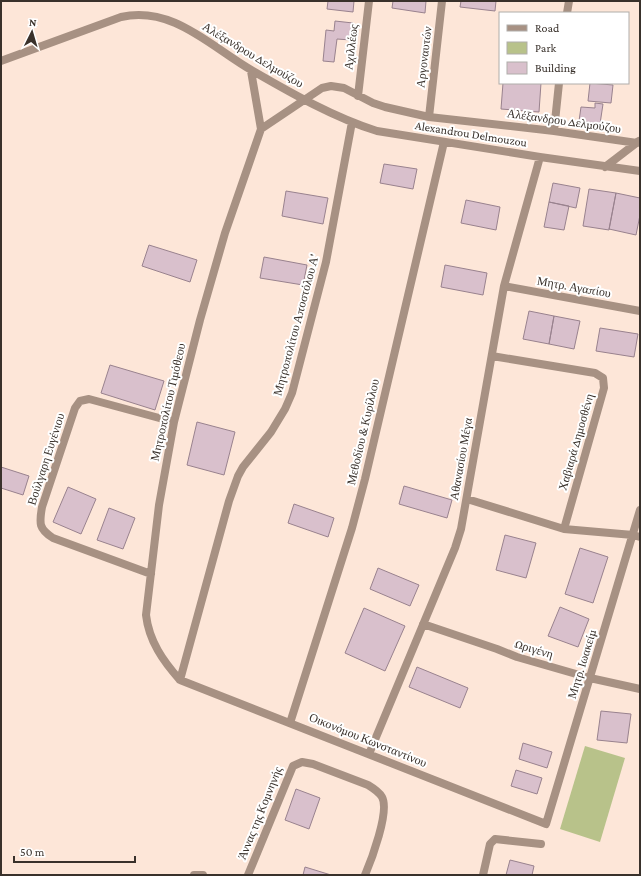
<svg xmlns="http://www.w3.org/2000/svg" width="641" height="876" viewBox="0 0 641 876" font-family="'Crimson Pro',serif">
	<rect width="100%" height="100%" fill="#fde6d8"/>
	<path fill="#b8c28a" d="M585 746 625 758 600 842 560 829Z"/>
	<path fill="#d9c0cc" stroke="#99828e" d="M328 1H354L353 12 327 9Z
		M393 1H426L425 13 392 8Z
		M461 1H496L495 11 460 7Z
		M335 21 353 23 351 40 337 39 334 62 323 61 326 30 334 31Z
		M503 83H541L539 112 501 109Z
		M590 83 613 85 611 103 588 101Z
		M595 103 603 104 600 124 579 121 581 107 595 108Z
		M384 164 417 169 413 189 380 183Z
		M553 183 580 188 576 208 549 202Z
		M589 189 616 193 609 230 583 226Z
		M286 191 328 198 323 224 282 216Z
		M616 193 640 198V215L636 235 609 229Z
		M466 200 500 207 496 230 461 223Z
		M549 202 569 206 564 230 544 227Z
		M149 245 197 260 190 282 142 266Z
		M264 257 307 265 303 285 260 278Z
		M445 265 487 273 483 295 441 287Z
		M529 311 554 316 549 344 523 339Z
		M554 316 580 321 574 349 549 344Z
		M600 328 638 334 634 357 596 351Z
		M110 365 164 381 155 410 101 393Z
		M197 422 235 432 224 475 187 465Z
		M1 467 29 476 23 495 1 488Z
		M404 486 452 500 447 518 399 504Z
		M68 487 96 499 81 534 53 522Z
		M294 504 334 518 328 537 288 523Z
		M109 508 135 518 123 549 97 540Z
		M505 535 536 543 526 578 496 570Z
		M580 548 608 557 593 603 565 594Z
		M378 568 419 585 410 606 370 589Z
		M560 607 589 619 578 647 548 636Z
		M364 608 405 626 385 671 345 653Z
		M417 667 468 688 460 708 409 687Z
		M601 711 631 714 627 743 597 740Z
		M523 743 552 752 547 768 519 759Z
		M516 770 542 778 537 794 511 786Z
		M296 789 320 798 309 829 285 820Z
		M510 860 534 866 532 875H506Z
		M305 867 331 875H303Z"/>
	<g fill="none" stroke-linecap="round" stroke-linejoin="round">
		<path stroke="#a79183" stroke-width="8" d="M567 13 569 1
			M1 61 121 17C173 5 212 48 253 71 291 93 335 118 377 131L540 157 640 171
			M251 71 261 129 322 88 331 86 344 88 373 103 385 107 429 117 554 131 637 143
			M358 96 369 1
			M429 117 442 1
			M261 129 225 233 200 320 174 422 159 505 146 615C149 641 163 661 180 680L546 824 640 510
			M554 131 559 83
			M605 167 639 141
			M504 286 640 311
			M492 356 595 373 603 378 604 388 564 529
			M467 499 564 529 633 535 640 537
			M151 574 53 538C39 529 39 524 42 507L75 408 80 401 89 399 174 422
			M423 624 497 649 517 657 590 678 640 689
			M180 680 229 501 238 476 243 467 271 432 285 409 292 393 326 262 352 122
			M290 723 352 528 365 479 444 142
			M369 754 455 548 461 529 504 286 540 157
			M194 875H203
			M248 875 293 766 302 762 313 764 368 785C373 788 379 792 382 797 390 811 371 861 365 875
			M483 875 490 844 495 839 541 844"/>
	</g>
	<g text-anchor="middle" stroke-width="4" stroke-linejoin="round" paint-order="stroke">
		<g font-size="12" fill="#39312b" stroke="#fff">
			<text transform="translate(351 47) rotate(-83)" y="4">Αχιλλέως</text>
			<text transform="translate(253 55) rotate(31)" y="4">Αλέξανδρου Δελμούζου</text>
			<text transform="translate(424 57) rotate(-83)" y="4">Αργοναυτών</text>
			<text transform="translate(564 121) rotate(8)" y="4">Αλέξανδρου Δελμούζου</text>
			<text transform="translate(471 134) rotate(9)" y="4">Alexandrou Delmouzou</text>
			<text transform="translate(574 287) rotate(10)" y="4">Μητρ. Αγαπίου</text>
			<text transform="translate(296 325) rotate(-75)" y="4">Μητροπολίτου Αποστόλου Α'</text>
			<text transform="translate(168 402) rotate(-77)" y="4">Μητροπολίτου Τιμόθεου</text>
			<text transform="translate(363 432) rotate(-77)" y="4">Μεθοδίου &amp; Κυρίλλου</text>
			<text transform="translate(576 442) rotate(-74)" y="4">Χαβιαρά Δημοσθένη</text>
			<text transform="translate(46 459) rotate(-72)" y="4">Βούλγαρη Ευγένιου</text>
			<text transform="translate(461 459) rotate(-80)" y="4">Αθανασίου Μέγα</text>
			<text transform="translate(534 649) rotate(17)" y="4">Ωριγένη</text>
			<text transform="translate(582 664) rotate(-73)" y="4">Μητρ. Ιωακείμ</text>
			<text transform="translate(368 740) rotate(22)" y="4">Οικονόμου Κωνσταντίνου</text>
			<text transform="translate(260 813) rotate(-68)" y="4">Άννας της Κομνηνής</text>
		</g>
	</g>
	<rect width="641" height="876" fill="none" stroke="#39312b" stroke-width="4"/>
	<rect x="499" y="12" width="130" height="72" fill="#ffffff" stroke="#b0adaa"/>
	<rect x="507" y="25" width="20" height="6" fill="#a79183" stroke="#b0adaa"/>
	<text x="535" y="32" font-size="12" fill="#39312b">Road</text>
	<rect x="507" y="42" width="20" height="12" fill="#b8c28a" stroke="#b0adaa"/>
	<text x="535" y="52" font-size="12" fill="#39312b">Park</text>
	<rect x="507" y="62" width="20" height="12" fill="#d9c0cc" stroke="#b0adaa"/>
	<text x="535" y="72" font-size="12" fill="#39312b">Building</text>
	<g transform="translate(32 32) rotate(5)" stroke="#ffffff" stroke-width="3" paint-order="stroke">
	<path d="M0-3L7 15L0 10L-7 15Z" fill="#39312b"/>
	<text y="-6" font-size="11" font-weight="bold" text-anchor="middle" fill="#39312b">N</text>
	</g>
	<path d="M14 856v6h121v-6" fill="none" stroke="#39312b" stroke-width="2"/>
	<text x="20" y="856" font-size="12" fill="#39312b" stroke="#ffffff" stroke-width="3" paint-order="stroke">50 m</text>
</svg>
